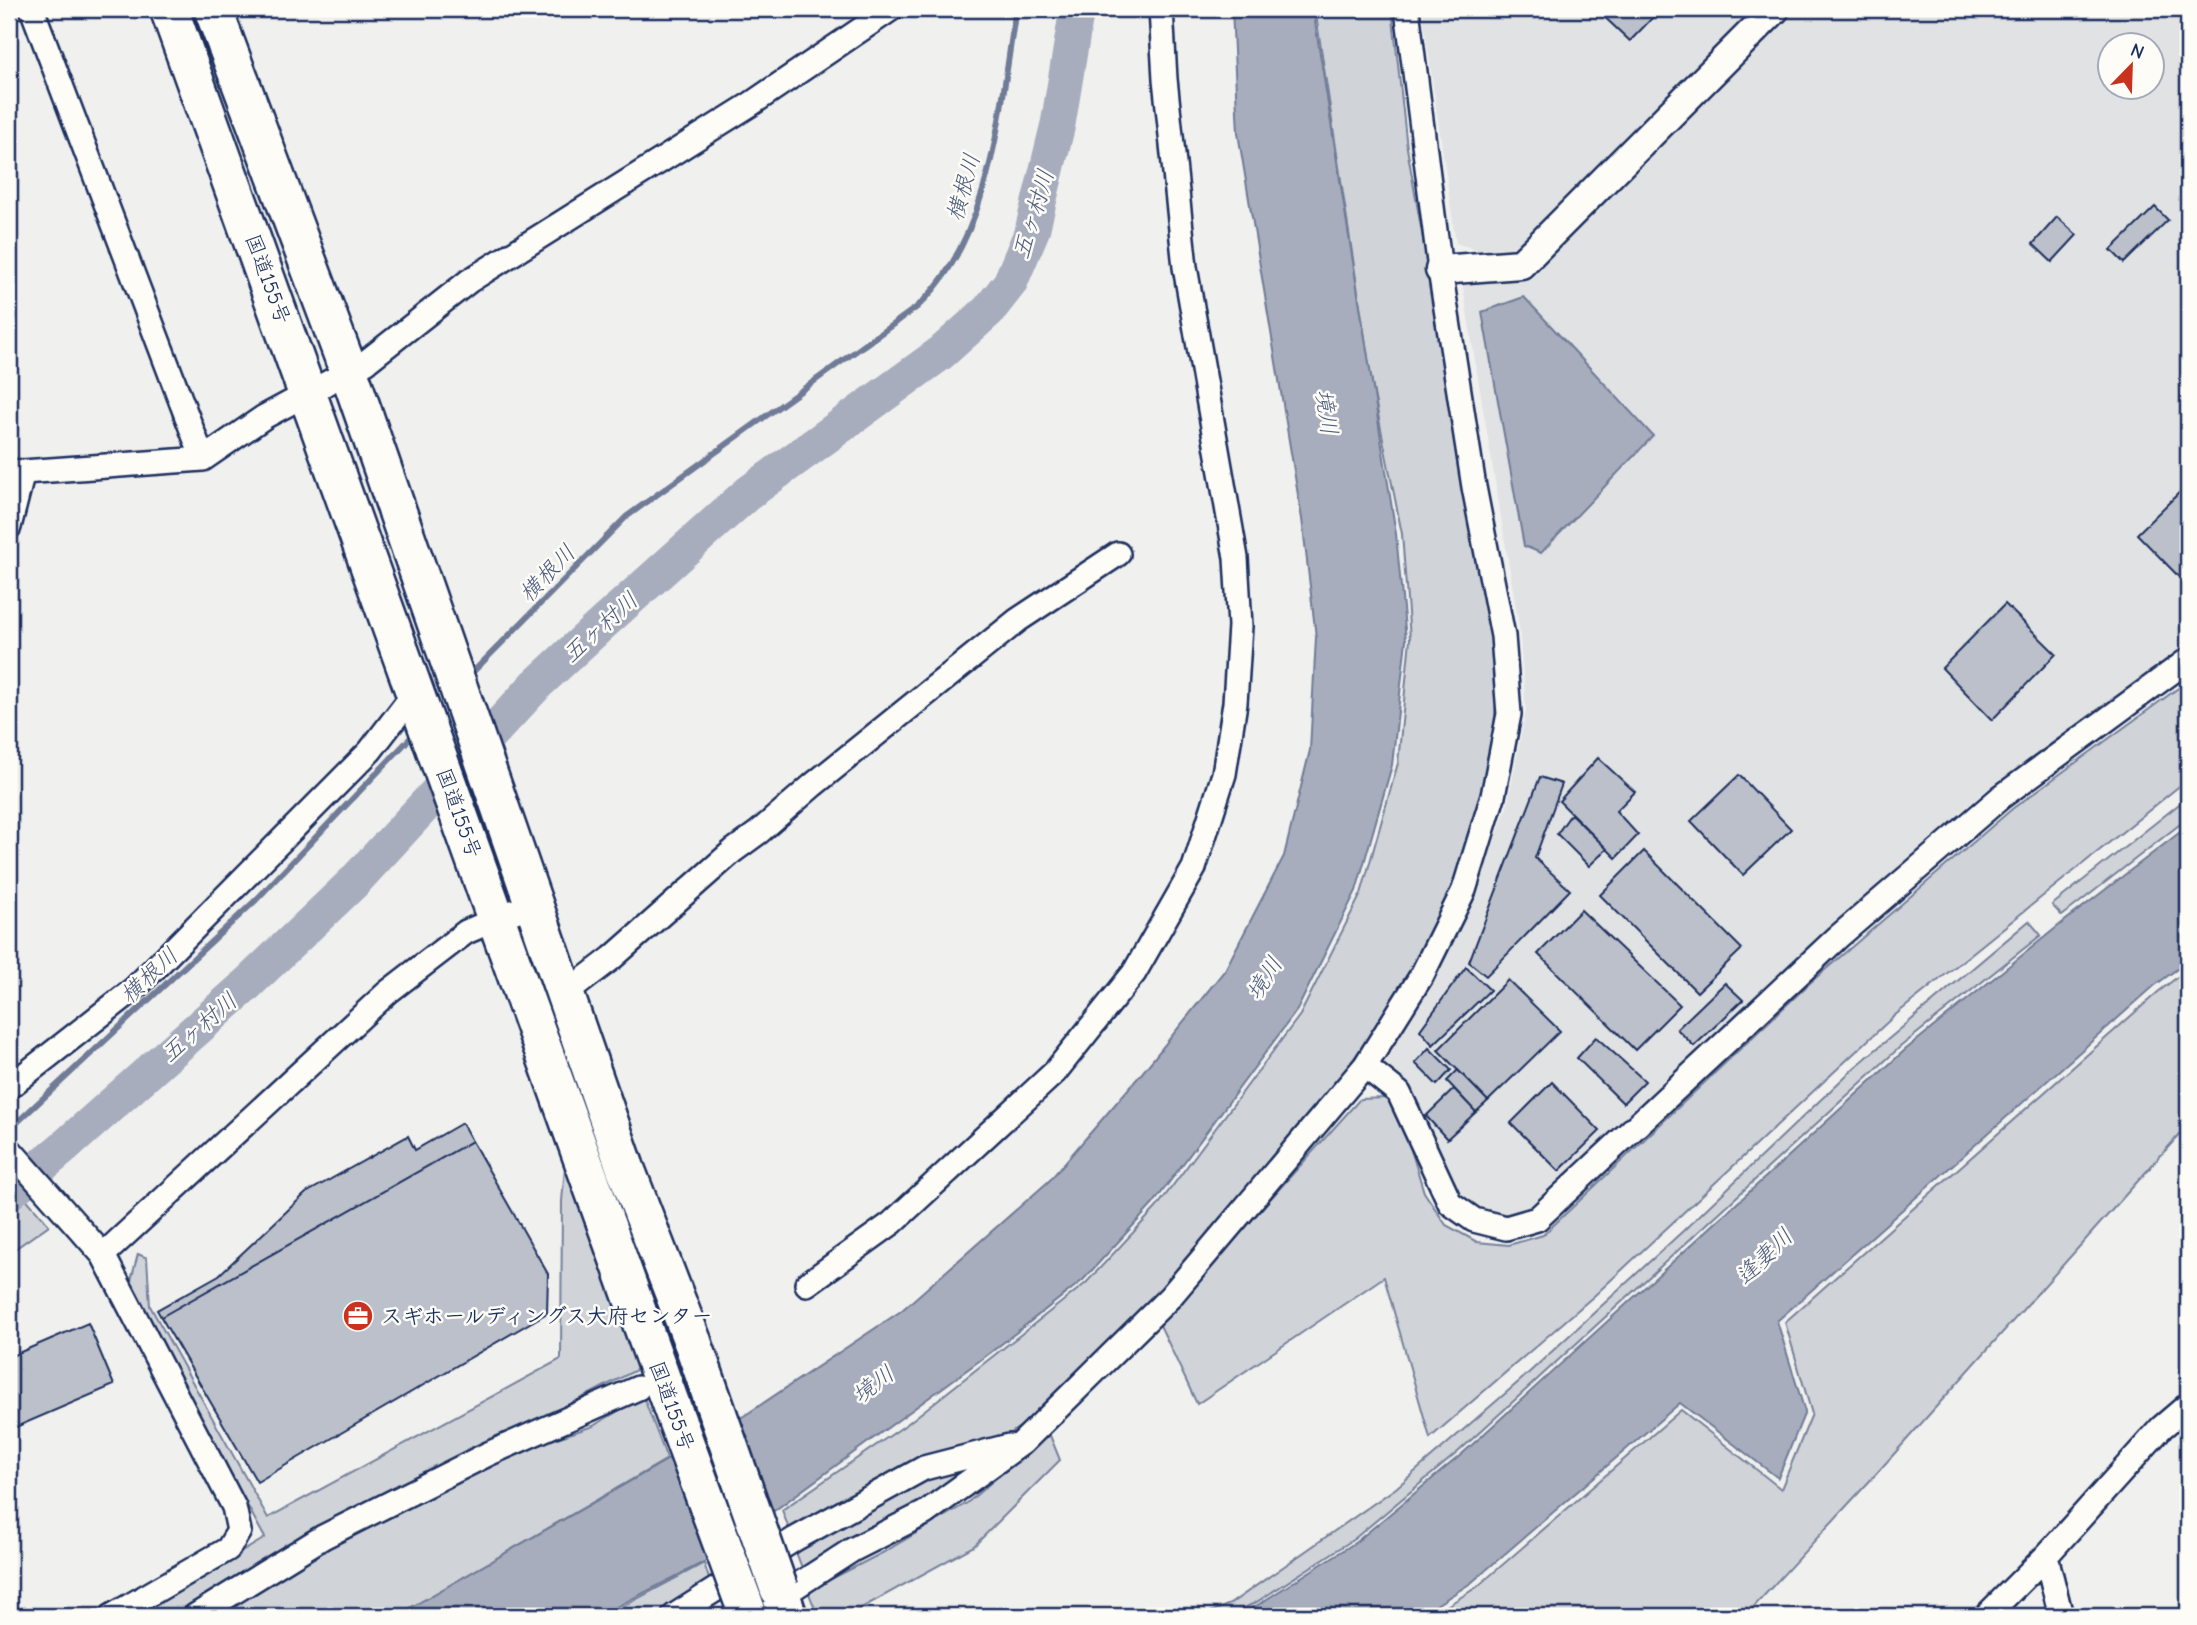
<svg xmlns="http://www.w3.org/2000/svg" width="2197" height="1625" viewBox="0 0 2197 1625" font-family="'Comic Neue','Klee One',sans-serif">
	<rect width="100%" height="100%" fill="#f0f0ee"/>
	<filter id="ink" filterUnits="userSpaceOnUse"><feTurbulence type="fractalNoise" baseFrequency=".0143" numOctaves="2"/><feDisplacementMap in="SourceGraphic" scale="14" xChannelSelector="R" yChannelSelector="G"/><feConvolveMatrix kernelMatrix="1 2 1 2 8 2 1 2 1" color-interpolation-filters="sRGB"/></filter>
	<g filter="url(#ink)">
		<path fill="#e0e2e3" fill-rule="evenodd" d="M1422 9H1760L1521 252 1493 255 1456 243Z
			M1793 9H2188V643L1985 791 1830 926 1536 1205 1504 1216 1479 1210 1458 1193 1407 1085 1381 1060 1434 977 1475 893 1507 807 1526 710 1519 626 1462 281 1532 280 1541 263ZM2110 46H2152V88H2110Z"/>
		<path fill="#d0d3d8" stroke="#76819b" stroke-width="2" d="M1318 9H1392L1407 148 1489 613 1497 691 1491 767 1465 857 1429 938 1394 1005 1331 1089 1157 1297 1038 1414 1001 1440 790 1532 782 1510 907 1424 1086 1283 1156 1208 1300 1015 1361 894 1398 763 1410 639 1402 534 1372 384 1317 22Z
			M2188 681V779L1894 1016 1595 1295 1430 1438 1384 1277 1197 1404 1159 1323 1360 1099 1387 1098 1408 1140 1424 1192 1446 1225 1477 1242 1509 1245 1543 1235 1811 982 2012 809Z
			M2188 797V818L2062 916 2052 905Z
			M2029 921 2041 935 1900 1047 1458 1452 1354 1539 1255 1603 1227 1616H1201L1230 1604 1396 1488 1522 1379 1684 1230 1854 1068Z
			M2188 969V1125L1877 1473 1748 1613 1744 1616H1431L1477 1587 1681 1410 1781 1489 1812 1414 1785 1322 2158 992Z
			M565 1167 638 1369 323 1532 186 1616H130L175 1592 265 1538 129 1288 138 1254 147 1258 150 1306 268 1518 561 1359 562 1201Z
			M9 1179 49 1225 9 1253Z
			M643 1396 667 1459 397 1616H208L327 1542 486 1462 593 1426Z
			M1049 1433 1060 1460 974 1546 847 1616H818L808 1591 884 1552 967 1503Z
			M980 1463 983 1468 804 1573 794 1547 927 1475Z
			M704 1563 711 1585 660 1616H605Z"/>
		<path fill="#a7adbd" stroke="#6f7b97" stroke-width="2" d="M1232 9H1315V22L1396 534 1406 640 1392 765 1356 891 1297 1010 1153 1204 1083 1280 990 1353 704 1562 599 1616H396L747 1414 901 1311 1049 1181 1142 1073 1225 970 1284 856 1310 750 1316 637 1302 519 1238 133Z
			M1524 297 1653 436 1541 553 1524 546 1482 312Z
			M2188 826V961L2154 986 1777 1321 1805 1412 1778 1478 1680 1403 1471 1583 1419 1616H1234L1256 1606 1356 1542 1462 1454 1905 1050 2062 923Z"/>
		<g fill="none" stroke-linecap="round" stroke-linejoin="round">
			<path stroke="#6f7b97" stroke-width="6" d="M468 677 626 517 917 307C993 237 1000 106 1016 9
				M9 1130 256 900 415 733"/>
			<path stroke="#a7adbd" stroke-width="35" d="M9 1193 63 1148 242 989 353 883 537 684 602 624 747 494 941 353 988 311 1010 283 1032 231 1058 124 1077 9"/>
		</g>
		<path fill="#bbc0ca" stroke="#1b2f5e" stroke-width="2" d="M1599 9H1661L1630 41 1598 11Z
			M2155 207 2168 220 2124 263 2111 250Z
			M2057 217 2077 235 2052 262 2033 244Z
			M2188 484V586L2137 534Z
			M2005 604 2056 654 1992 720 1942 668Z
			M1598 758 1635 792 1616 811 1638 835 1616 858 1559 801Z
			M1739 775 1791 829 1743 875 1691 821Z
			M1540 777 1562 784 1535 858 1570 890 1486 976 1469 962Z
			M1571 814 1607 849 1589 866 1557 834Z
			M1644 851 1742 949 1697 992 1600 895Z
			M1581 910 1680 1005 1635 1050 1538 954Z
			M1466 967 1490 990 1433 1045 1420 1030Z
			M1508 980 1560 1031 1488 1101 1438 1050Z
			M1725 983 1743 1000 1694 1046 1677 1029Z
			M1596 1037 1645 1081 1623 1103 1577 1058Z
			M1429 1048 1451 1070 1437 1085 1415 1063Z
			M1458 1070 1488 1101 1476 1112 1447 1081Z
			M1552 1082 1600 1131 1559 1171 1511 1123Z
			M1454 1089 1476 1112 1447 1139 1426 1116Z
			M462 1123 472 1141 161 1317 157 1310 219 1275 306 1193 408 1136 415 1150Z
			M472 1141 548 1274 547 1313 257 1482 161 1317Z
			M88 1323 114 1385 9 1430V1357Z"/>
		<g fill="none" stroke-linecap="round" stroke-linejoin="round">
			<g stroke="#1b2f5e" stroke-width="28">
				<path id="minor" d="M32 9 203 459
					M9 471 23 472 203 459 264 417 366 362 469 281 751 104 891 9
					M9 527 23 472
					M565 994 612 958 733 851 759 832 813 785 1018 620 1118 554
					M1365 1066 1399 1093 1450 1203 1474 1220 1506 1228 1537 1219 1838 937 2001 797 2188 660
					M9 1087 134 989 370 751 416 691
					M9 1149 103 1255
					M807 1284 892 1223 1055 1072 1134 973 1194 868 1224 774 1235 703 1240 626 1236 558 1185 267 1165 79 1161 9
					M2046 1556 2061 1616
					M781 1596 852 1550 925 1513 1022 1443 1170 1297 1365 1066 1422 975 1464 890 1493 796 1509 714 1503 636 1474 487 1440 270 1407 9
					M112 1616 228 1549 239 1531 234 1507 103 1255 388 992 466 932 534 903
					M195 1616 323 1537 488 1454 638 1388
					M674 1616 795 1539 924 1468 1009 1446
					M1986 1616 2046 1556 2161 1428 2188 1405"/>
			</g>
			<g stroke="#1b2f5e" stroke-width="33">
				<path id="tertiary" d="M1440 270 1521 264 1775 9"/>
			</g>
			<g stroke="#1b2f5e" stroke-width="42">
				<path id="trunk" d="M169 9 667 1394
					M213 9 349 372 625 1167 693 1343
					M779 1589 788 1616"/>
			</g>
			<use href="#minor" stroke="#fdfcf7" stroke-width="23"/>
			<use href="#tertiary" stroke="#fdfcf7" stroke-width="28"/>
			<use href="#trunk" stroke="#fdfcf7" stroke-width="37"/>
			<g stroke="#1b2f5e" stroke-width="42" stroke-linecap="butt">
				<path id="trunk-bridge" d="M693 1343 779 1589
					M667 1394 746 1609"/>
			</g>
			<use href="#trunk-bridge" stroke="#fdfcf7" stroke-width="37"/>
		</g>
	</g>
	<defs>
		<g id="office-disc" transform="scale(1.575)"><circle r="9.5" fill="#c8321e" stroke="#fdfcf7"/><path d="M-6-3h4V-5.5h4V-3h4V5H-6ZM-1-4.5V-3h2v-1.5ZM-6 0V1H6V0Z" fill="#fff"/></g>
	</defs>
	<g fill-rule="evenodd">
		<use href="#office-disc" x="358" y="1316"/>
	</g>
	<g text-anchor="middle" stroke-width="5" stroke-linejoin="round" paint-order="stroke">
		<g font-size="21" fill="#1b2f5e" stroke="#fdfcf7">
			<text transform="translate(268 279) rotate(70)" y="7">国道155号</text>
			<text transform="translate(459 813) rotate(70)" y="7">国道155号</text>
			<text transform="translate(672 1406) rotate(70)" y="7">国道155号</text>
		</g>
		<g font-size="21" font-weight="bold" fill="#1b2f5e" stroke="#fdfcf7" text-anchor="start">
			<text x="381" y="1323">スギホールディングス大府センター</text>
		</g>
		<g font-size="23" font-style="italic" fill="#4c5b7f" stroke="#fdfcf7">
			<text transform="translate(963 187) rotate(-74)" y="8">横根川</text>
			<text transform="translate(1033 214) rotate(-73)" y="8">五ヶ村川</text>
			<text transform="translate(1327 412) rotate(82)" y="8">境川</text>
			<text transform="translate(547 573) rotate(-46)" y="8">横根川</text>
			<text transform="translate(600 627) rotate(-42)" y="8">五ヶ村川</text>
			<text transform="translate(149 975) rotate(-43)" y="8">横根川</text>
			<text transform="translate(1264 978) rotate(-57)" y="8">境川</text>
			<text transform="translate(199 1027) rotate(-41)" y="8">五ヶ村川</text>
			<text transform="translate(1764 1256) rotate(-44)" y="8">逢妻川</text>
			<text transform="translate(873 1384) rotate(-37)" y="8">境川</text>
		</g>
	</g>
	<rect width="2197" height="1625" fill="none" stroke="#fdfcf7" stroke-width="35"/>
	<rect x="18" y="18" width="2162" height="1590" fill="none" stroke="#1b2f5e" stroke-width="2.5" filter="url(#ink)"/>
	<g transform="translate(2131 66) rotate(23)"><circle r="33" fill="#fdfcf7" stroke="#a3aaba" stroke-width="2"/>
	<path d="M0-5L12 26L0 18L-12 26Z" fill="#c8321e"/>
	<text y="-10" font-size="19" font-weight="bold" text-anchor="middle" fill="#1b2f5e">N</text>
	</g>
</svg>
